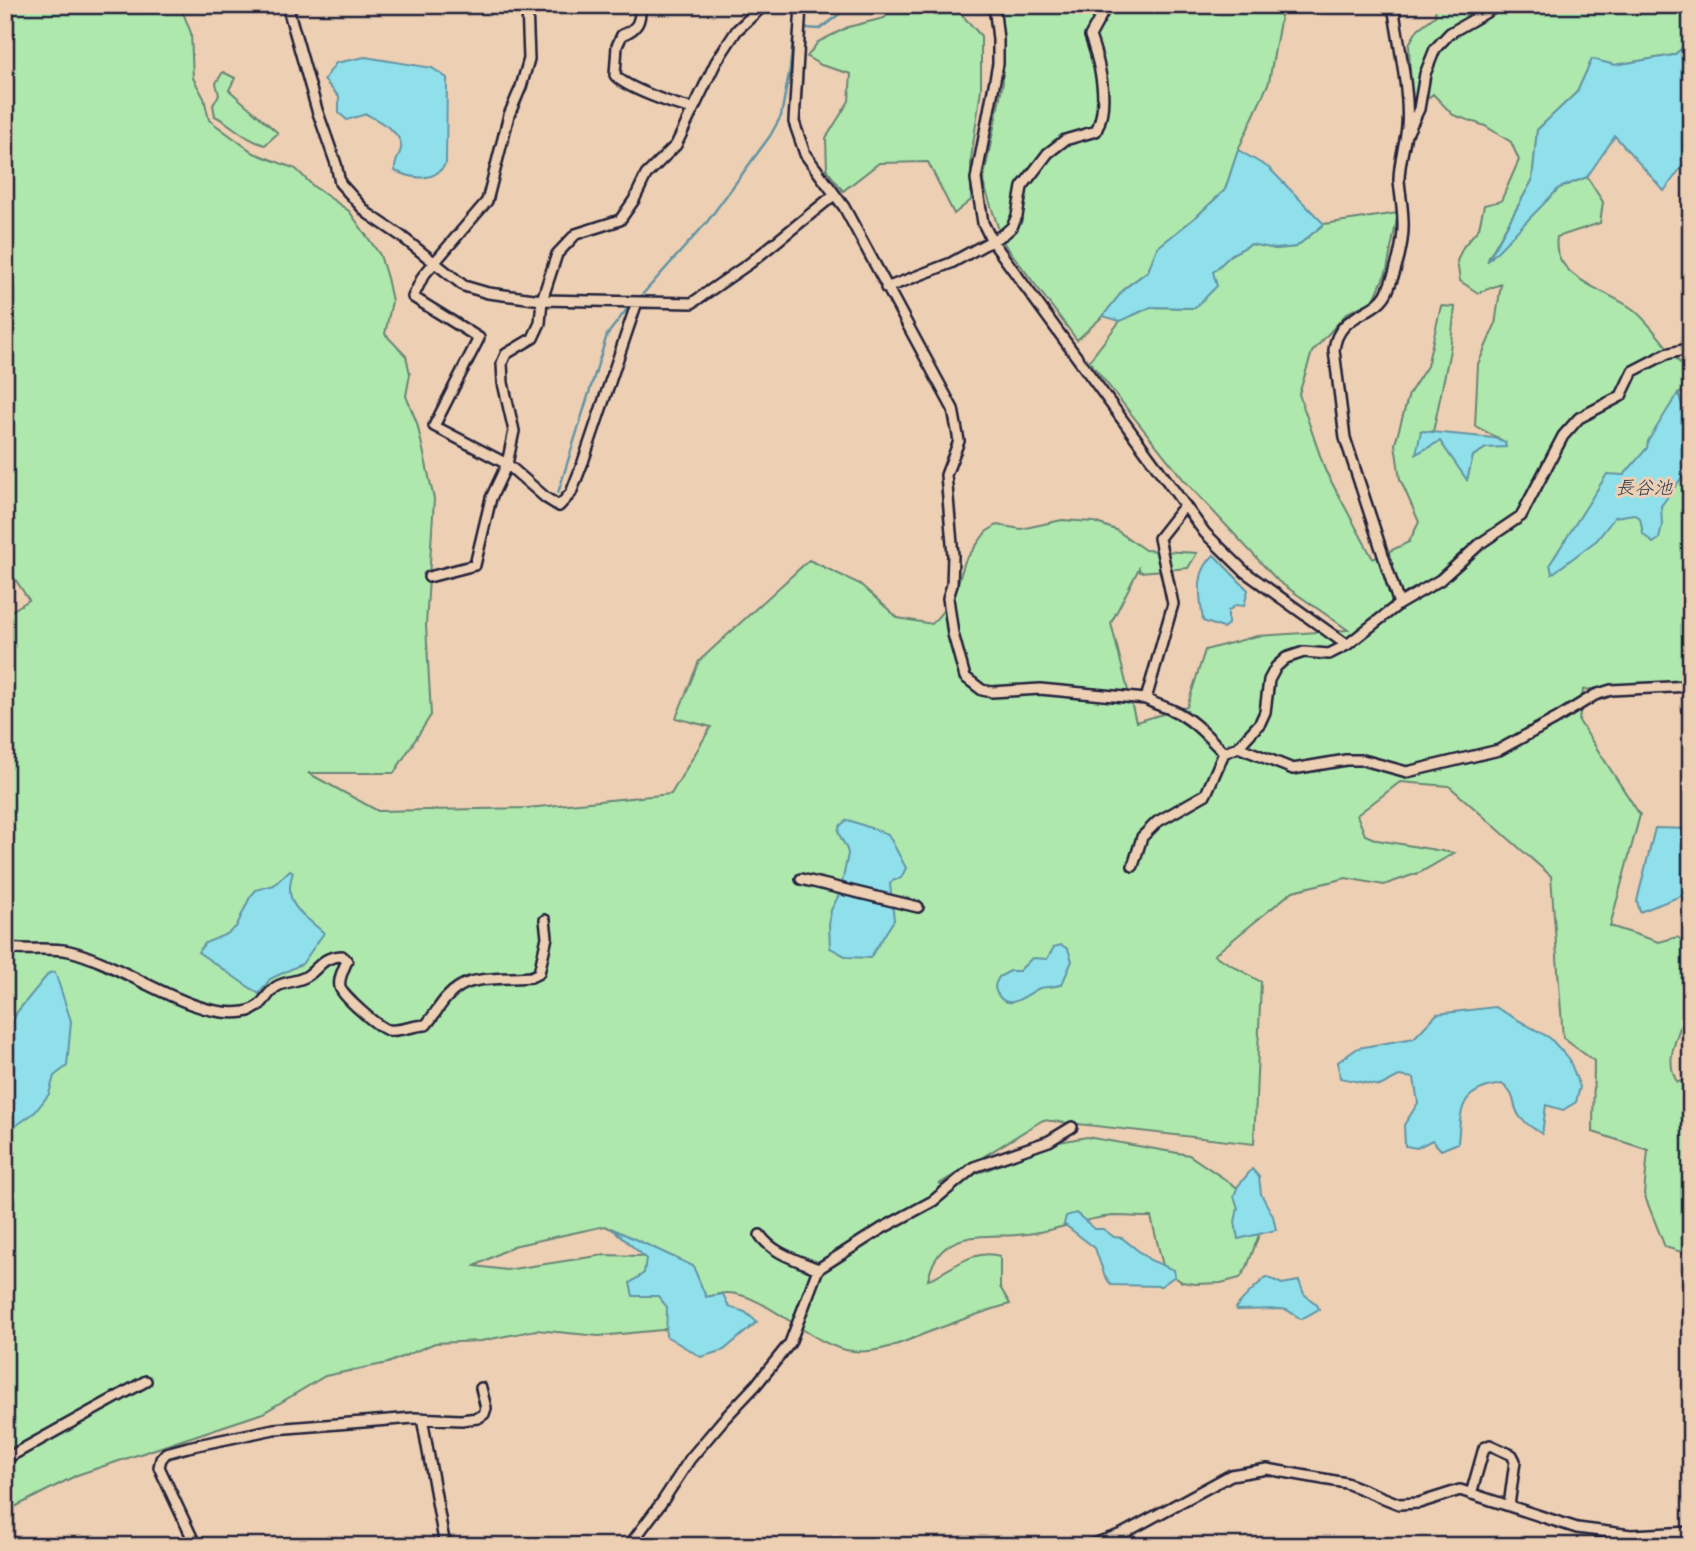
<svg xmlns="http://www.w3.org/2000/svg" width="1696" height="1551" viewBox="0 0 1696 1551" font-family="Mali,'Klee One',sans-serif">
	<rect width="100%" height="100%" fill="#edcfb3"/>
	<filter id="ink" filterUnits="userSpaceOnUse"><feTurbulence type="fractalNoise" baseFrequency=".0143" numOctaves="2"/><feDisplacementMap in="SourceGraphic" scale="14" xChannelSelector="R" yChannelSelector="G"/><feConvolveMatrix kernelMatrix="1 2 1 2 8 2 1 2 1" color-interpolation-filters="sRGB"/></filter>
	<g filter="url(#ink)">
		<path fill="#aee8ad" stroke="#688574" stroke-width="2" fill-rule="evenodd" d="M5 5H180L191 33 193 78 204 98 209 120 254 153 296 169 313 186 349 211 380 255 387 278 392 301 385 334 406 356 410 374 406 396 417 423 434 499 426 625 431 715 394 773H308L378 811 527 808 671 794 711 727 676 718 699 661 809 560 860 584 898 618 932 624 953 599 965 561 986 532 997 525 1021 529 1062 520 1094 522 1116 530 1145 550 1197 553 1188 568 1140 572 1139 568 1111 623 1136 722 1187 707 1205 650 1257 636 1348 630 1278 581 1184 480 1089 361 1120 321 1151 307 1195 308 1213 272 1232 254 1251 244 1276 249 1296 247 1324 224 1398 213 1387 270 1374 300 1347 313 1312 352 1299 394 1325 470 1373 559 1409 542 1419 522 1400 479 1395 444 1409 394 1427 366 1441 306 1455 307 1450 350 1433 432 1421 431 1432 445 1440 441 1467 479 1473 456 1486 448 1505 442 1475 426 1478 364 1495 325 1501 284 1478 293 1460 281 1457 261 1463 247 1479 228 1484 205 1501 201 1519 160 1511 142 1485 126 1453 115 1433 94 1411 111 1409 44 1418 29 1435 16 1436 5H1691V41L1674 55 1615 65 1592 60 1577 92 1537 130 1532 181 1488 259 1559 188 1587 177 1603 202 1600 223 1557 237C1550 278 1608 290 1634 310 1650 323 1666 347 1680 363L1691 358V392L1678 393 1691 430V679L1583 690 1579 721 1640 815 1610 926 1659 942 1677 937 1691 946C1691 970 1689 994 1683 1018 1677 1040 1664 1059 1677 1082L1691 1079V1255L1665 1247 1644 1194 1648 1150 1593 1132 1594 1061 1563 1038 1551 876 1449 786 1400 782 1357 815 1365 835 1377 840 1454 853 1421 872 1384 885 1346 878 1293 891 1214 955 1261 982 1254 1144 1043 1120 939 1184 987 1170 1048 1144 1087 1137 1189 1155 1245 1193 1260 1232 1247 1267 1240 1278 1221 1283 1195 1284 1182 1282 1164 1270 1151 1217C1138 1217 1125 1216 1113 1216 1086 1218 1060 1229 1034 1233 992 1241 940 1222 928 1280 952 1270 972 1248 1000 1256V1287L1010 1304C984 1311 959 1321 934 1330 908 1340 881 1354 852 1351 812 1347 766 1293 727 1293 720 1293 712 1296 706 1297L692 1318 662 1330 599 1336 536 1330 481 1341 435 1343 388 1363 325 1376 263 1413 77 1475 5 1512V615L29 600 5 564ZM605 1226 694 1267 683 1271 641 1256 604 1255 506 1270 475 1266 513 1246Z
			M902 5H953L981 36V89L971 159V200L954 214 928 162 879 163 843 191 827 170 826 138 849 101 851 74 821 65 807 57 818 42 848 27 884 18Z
			M1000 5H1280L1282 10 1269 82 1238 150 1225 190 1197 216 1157 248 1148 271 1125 288 1103 316 1077 340 1003 242 983 182 1003 82Z
			M223 72 235 78 229 90 278 133 265 145C245 140 233 125 215 116L213 105 219 95 216 83Z"/>
		<path fill="#8fe0ea" stroke="#6394a4" stroke-width="2" d="M1691 41V154L1664 191 1615 136 1587 177 1559 188 1487 262 1532 181 1537 130 1577 92 1592 59 1615 65 1674 55Z
			M365 57 432 68 447 78 446 163C434 183 414 179 395 171 394 162 399 157 401 149 404 133 377 120 366 114L347 120 339 113V97L324 80 336 63Z
			M1238 150 1269 168 1324 224 1296 247 1276 249 1251 244 1232 254 1213 272 1217 286 1195 308 1151 307 1120 321 1103 316 1125 288 1148 271 1157 248 1197 216 1225 190Z
			M1678 393 1691 430V465L1661 506 1662 525 1659 539 1653 543 1643 534 1640 518 1634 514 1615 517 1597 540 1552 574 1550 564 1607 474 1624 475 1647 448 1648 441Z
			M1421 431 1494 438 1505 442 1506 447 1486 448 1473 456 1467 480 1440 441 1416 454Z
			M1214 555 1248 590 1244 606 1236 605 1228 611V624L1223 628 1203 621C1200 596 1194 573 1214 555Z
			M848 820 888 834 906 868 901 878 892 881 890 884 894 920 870 958 847 957 830 948 829 925 831 910 840 893 848 854C847 841 827 830 848 820Z
			M1655 828 1691 829V892L1640 912 1637 901Z
			M290 870 293 872C282 906 302 913 324 933L302 964 270 979 259 994 198 952 205 943 227 934 236 927 250 897 256 890 274 885Z
			M1061 945 1068 949 1072 961 1062 984C1054 988 1048 986 1040 988 1027 993 1008 1014 997 993 993 987 996 982 999 977L1010 971H1019L1032 958 1047 959 1054 947Z
			M55 972 71 1021 67 1066 54 1076 49 1094 35 1112 13 1128 5 1157V1039L17 1012 49 973Z
			M1495 1007 1550 1038 1569 1059 1580 1087 1576 1102 1563 1110 1546 1105 1542 1134C1535 1129 1525 1124 1520 1117 1510 1103 1519 1098 1502 1084 1461 1090 1461 1105 1458 1143L1441 1150 1432 1140 1417 1148 1405 1146 1404 1125 1418 1103 1414 1078 1399 1076 1380 1086 1340 1078 1338 1062 1358 1048 1414 1038 1437 1014Z
			M1252 1169 1259 1177 1261 1194 1273 1216 1276 1230 1238 1239 1235 1222 1238 1208 1234 1196 1238 1186Z
			M1076 1213 1095 1229H1103L1114 1237 1122 1238 1150 1260 1174 1270 1175 1276 1161 1286 1111 1285 1104 1274 1095 1248 1064 1224 1066 1216Z
			M611 1228 693 1266 706 1297 723 1294 729 1307 745 1312 757 1322 724 1350 701 1357 666 1336 667 1307 658 1296H633L630 1283 644 1273 646 1258Z
			M1267 1277 1282 1284 1299 1281 1304 1294 1317 1305 1319 1309 1301 1319 1287 1310 1281 1309 1237 1310 1236 1308C1238 1303 1263 1279 1267 1277Z"/>
		<g fill="none" stroke-linecap="round" stroke-linejoin="round">
			<path stroke="#6394a4" stroke-width="2.5" d="M805 28 820 29 851 5
				M641 296 707 222 770 136 781 116 790 68 794 31
				M558 493 607 335 627 309"/>
			<g stroke="#22223b" stroke-width="14">
				<path id="minor" d="M287 5 317 110 336 164 340 183 367 213 401 236 464 286 488 293 542 300 692 303 750 263 834 195
					M527 5 529 59 521 87 509 115 487 201 423 276 413 297 479 338 434 426 507 464 546 498 559 506 571 493 583 462 637 302
					M641 5C640 22 638 29 622 35L617 46 615 75C624 87 676 106 692 108
					M801 5 794 122 805 154 844 207 953 409 959 441 946 475 953 555 952 585 948 598 953 634 965 677 982 690 992 692 1040 689 1146 699C1154 704 1163 706 1172 710 1193 719 1208 737 1224 753
					M994 5 998 39V64L976 179 983 223 992 241 1205 533 1245 572 1347 645
					M1393 5C1398 41 1410 92 1407 127 1405 145 1399 162 1399 180 1400 194 1403 208 1403 222 1404 243 1396 271 1388 290 1377 317 1338 311 1334 350L1345 438 1399 604
					M1408 132 1419 109 1425 74 1435 49 1450 33 1499 5
					M886 288 951 263 1004 234 1012 227 1017 216 1022 187 1048 153 1065 140 1096 131C1110 103 1100 64 1090 36L1107 5
					M429 577 475 565 491 498 507 464 514 431 503 383 502 363 506 354 533 338 540 323 542 300 557 254 576 234 620 220 634 200 646 175 676 145 716 62 737 30 764 5
					M1146 699 1173 604 1159 538 1185 505
					M1238 747 1293 769 1346 760H1363L1407 772 1499 750 1556 719 1595 695 1611 690 1691 686
					M1133 866 1142 837 1157 822 1206 794 1224 753 1238 747 1260 723 1265 712 1269 680 1276 667 1286 658 1304 652 1329 654 1347 645 1399 604 1440 580 1481 543 1521 516 1563 436 1579 418 1621 396 1633 371 1666 354 1691 348
					M801 879 918 907
					M5 948C26 951 49 947 69 951 122 963 191 1020 244 1012 263 1009 264 996 276 987 285 981 298 982 307 976 321 967 321 957 342 956L347 961C344 968 338 979 340 987 342 996 379 1028 388 1030 400 1032 414 1025 426 1025 437 1012 444 996 459 987 475 976 511 979 531 977L539 973 547 937 545 920
					M760 1235C773 1254 798 1260 818 1269
					M422 1418 445 1546
					M5 1459 146 1381
					M1471 1494 1484 1448 1490 1445 1512 1455 1515 1461 1509 1506
					M196 1546 159 1467 161 1459 166 1453 188 1447 274 1429 414 1418 461 1420 478 1418 484 1414 486 1408 481 1388
					M629 1546 662 1502 690 1459 723 1420 756 1385 790 1343 818 1269 881 1229 933 1201 974 1167 1049 1141 1072 1127
					M1087 1546 1122 1534 1231 1475 1267 1469 1346 1483 1399 1504 1419 1503 1460 1490 1577 1528 1631 1535 1691 1532"/>
			</g>
			<use href="#minor" stroke="#edcfb3" stroke-width="9"/>
		</g>
	</g>
	<g text-anchor="middle" stroke-width="6" stroke-linejoin="round" paint-order="stroke">
		<g font-size="19" font-style="italic" fill="#323e55" stroke="#edcfb3">
			<text x="1644" y="494">長谷池</text>
		</g>
	</g>
	<rect width="1696" height="1551" fill="none" stroke="#edcfb3" stroke-width="28"/>
	<rect x="14" y="14" width="1668" height="1523" fill="none" stroke="#22223b" stroke-width="2.5" filter="url(#ink)"/>
</svg>
